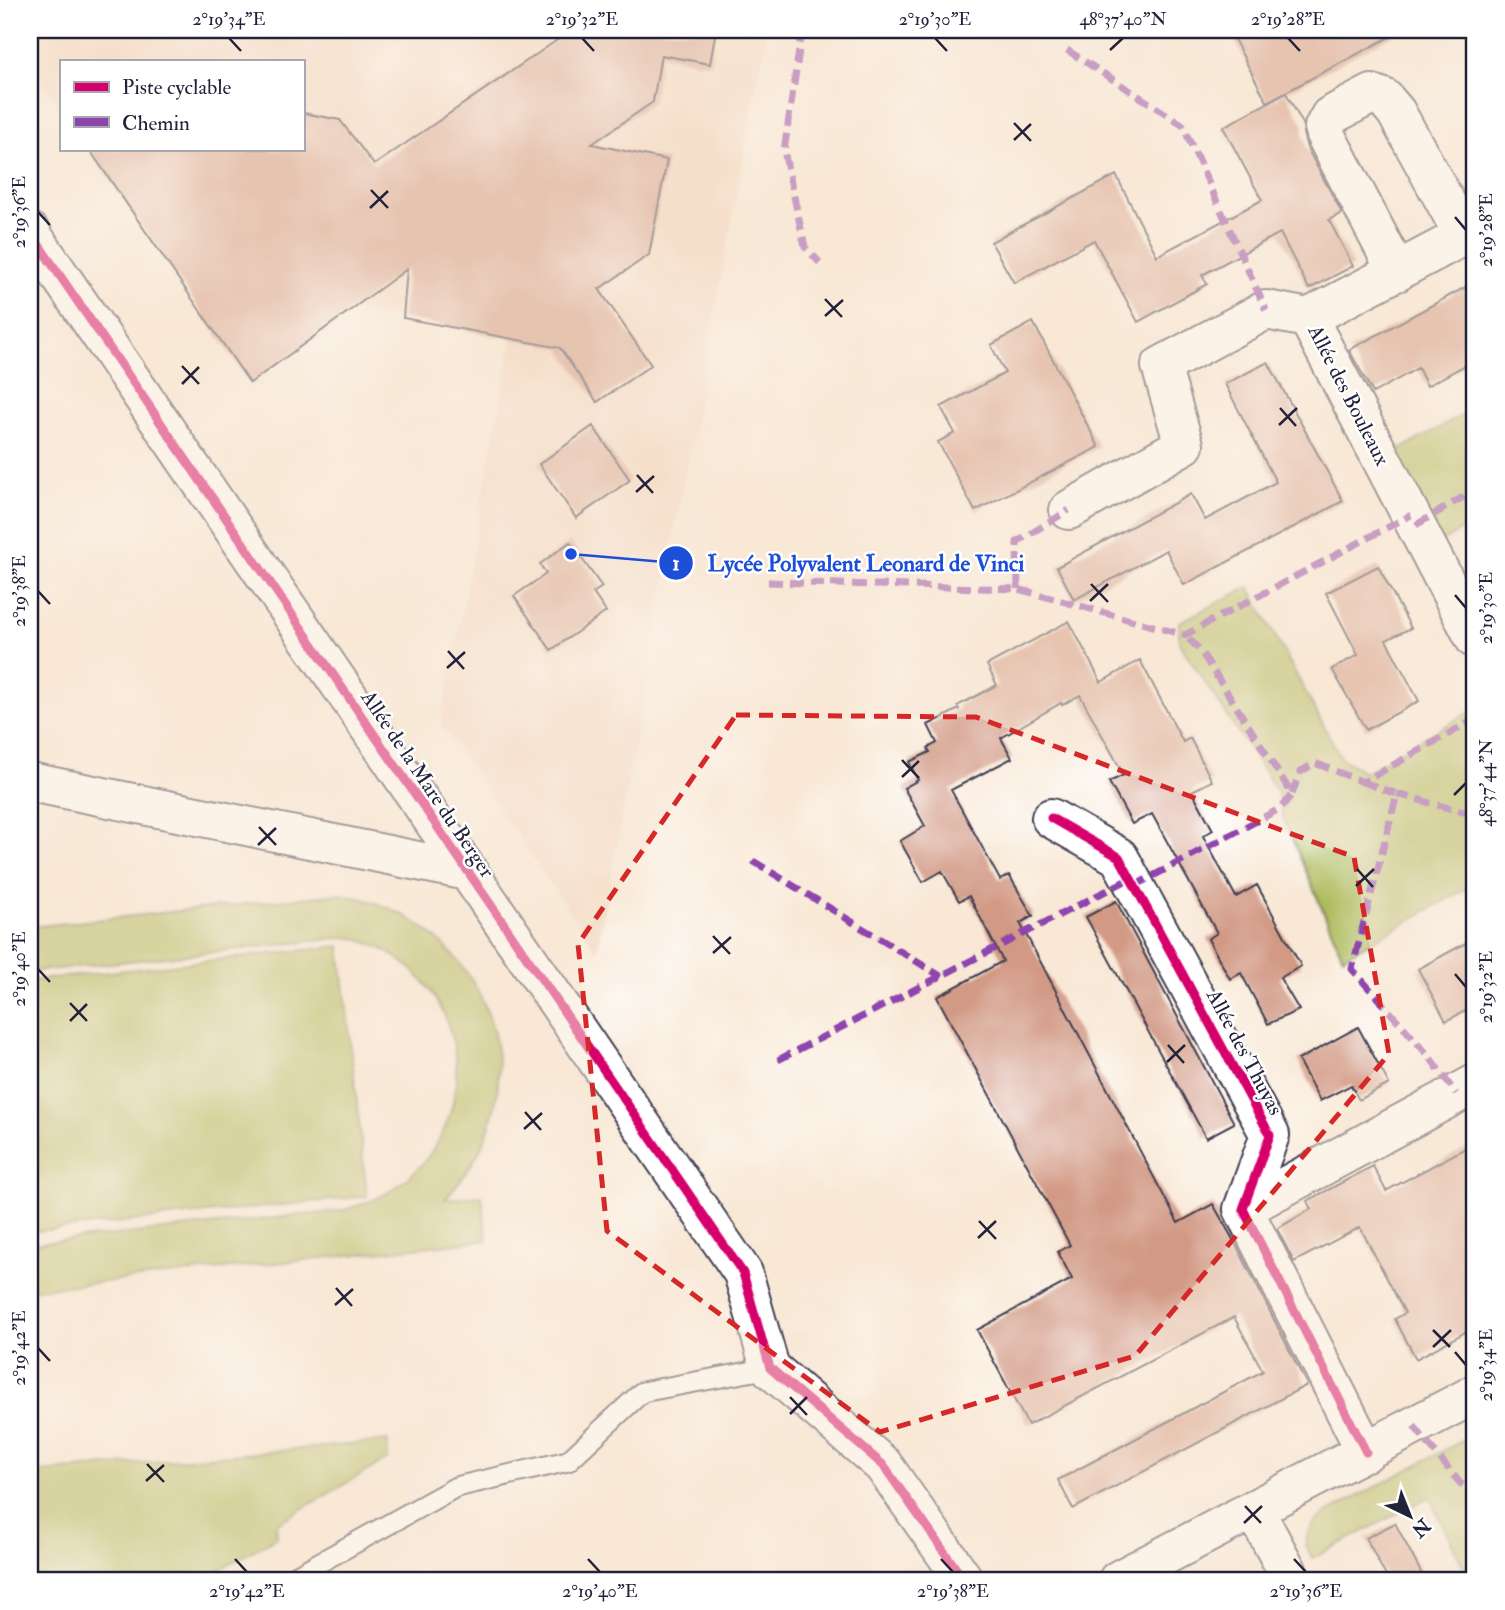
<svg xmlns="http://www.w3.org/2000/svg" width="1505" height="1610" viewBox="0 0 1505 1610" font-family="'IM FELL Double Pica',serif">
	<rect width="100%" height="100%" fill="#fff"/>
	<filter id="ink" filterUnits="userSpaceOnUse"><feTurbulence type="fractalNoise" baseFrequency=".0143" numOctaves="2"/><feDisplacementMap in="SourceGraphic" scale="14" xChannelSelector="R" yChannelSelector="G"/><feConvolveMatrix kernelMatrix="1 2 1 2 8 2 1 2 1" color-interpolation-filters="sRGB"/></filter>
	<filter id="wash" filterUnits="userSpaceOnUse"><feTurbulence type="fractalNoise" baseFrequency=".00686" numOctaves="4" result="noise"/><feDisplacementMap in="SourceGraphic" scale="28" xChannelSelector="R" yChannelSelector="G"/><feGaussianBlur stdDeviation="1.57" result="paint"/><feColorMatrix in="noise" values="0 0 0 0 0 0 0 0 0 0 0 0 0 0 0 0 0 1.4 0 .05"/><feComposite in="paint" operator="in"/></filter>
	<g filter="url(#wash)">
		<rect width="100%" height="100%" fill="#f8e8d5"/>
		<path fill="#f1d5bd" d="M30 30H767L597 951 441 725 512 339 351 310 250 383 89 149H303V61H61V109L30 63Z"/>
		<path fill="#aebb5d" stroke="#686e4c" stroke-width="2" d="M1475 408V522L1429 549 1382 460Z
			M1249 587 1341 758 1365 772 1475 709V884L1343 957 1283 818 1277 791 1179 643V622Z
			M338 894C454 909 532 1030 484 1141 475 1163 461 1181 445 1199L482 1196 487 1240 30 1290V1244L340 1211C361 1205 381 1199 399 1185 494 1115 466 964 349 937L30 972V927Z
			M340 946 367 1196 30 1232V981Z
			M1475 1434V1580H1470L1429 1497 1313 1558 1305 1545C1309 1528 1315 1520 1330 1511Z
			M388 1441V1459L276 1524 277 1537 201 1580H30V1473Z"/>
		<g id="blocks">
			<path fill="#d29984" d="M572 30H716L710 64 661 55 653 102 592 144 667 160 649 255 599 289 651 365 597 402 560 348 403 318 407 269 250 383 89 149H303V113L340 120 374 165Z
				M1252 30H1403L1267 102 1234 39Z
				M1286 93 1304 126 1303 133 1307 148 1342 213 1329 220 1353 266 1309 289 1280 233 1202 275 1207 284 1138 322 1094 240 1014 283 991 242 1116 175 1157 256 1262 200 1223 127Z
				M1475 282V360L1427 386 1418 368 1373 393 1349 350Z
				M1033 322 1099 447 975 511 938 442 955 433 941 407 1005 373 991 345Z
				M1268 362 1343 501 1184 585 1166 550 1074 600 1057 567 1191 494 1205 520 1276 482 1225 384Z
				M593 426 630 480 576 518 539 464Z
				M570 542 602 587 593 593 606 612 551 650 514 596 546 574 540 564Z
				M1378 566 1411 628 1386 640 1419 701 1366 730 1332 669 1358 655 1326 593Z
				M1069 621 1101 682 1140 660 1183 742 1190 738 1212 781 1192 791 1213 830 1203 836 1236 897 1257 885 1301 966 1280 978 1299 1010 1268 1024 1241 973 1230 979 1208 939 1217 933 1152 814 1132 824 1109 782 1124 775 1080 695 1062 705 1061 703 1001 738 1012 758 951 790 1000 880 1009 875 1033 916 1020 923 1178 1223 1213 1204 1239 1250 1307 1385 1073 1509 1058 1480 1263 1371 1234 1317 1028 1425 977 1330 1072 1279 1058 1252 1070 1245 937 997 1003 961 969 896 959 901 942 871 923 882 900 841 925 826 904 788 918 780 909 762 930 752 928 748 937 743 928 725 959 709 957 706 997 685 987 665Z
				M1116 901 1234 1123 1206 1138 1086 917Z
				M1475 938V1006L1446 1021 1418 969Z
				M1358 1027 1389 1084 1359 1100 1351 1085 1320 1101 1298 1060Z
				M1475 1143V1327L1416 1359 1395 1319 1405 1313 1360 1227 1294 1262 1277 1229 1311 1209 1307 1201 1373 1166 1386 1191Z
				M1395 1523 1425 1580H1388L1366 1538Z"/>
		</g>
	</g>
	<g filter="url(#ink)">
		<use href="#blocks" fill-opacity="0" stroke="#424052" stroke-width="2"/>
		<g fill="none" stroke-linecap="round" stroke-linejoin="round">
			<g stroke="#424052" stroke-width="23">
				<path id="lane" d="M288 1580 456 1487 568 1461 642 1392 770 1368"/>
			</g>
			<g stroke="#424052" stroke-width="42">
				<path id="street" d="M1475 230 1308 318 1475 639
					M30 232 743 1273 770 1368 883 1465 964 1580
					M1397 272 1327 138 1324 127 1330 116 1372 94 1384 98 1396 112 1464 236
					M1069 510 1184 445 1161 366 1266 310 1308 318
					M30 782 467 871
					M1051 818 1119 857 1270 1135 1243 1209 1366 1452
					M1243 1209 1475 1084
					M1254 1509 1292 1580
					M1118 1580 1475 1394"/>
			</g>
			<use href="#lane" stroke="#fff" stroke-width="19"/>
			<use href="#street" stroke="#fff" stroke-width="38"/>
			<path stroke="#8e44ad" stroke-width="7" stroke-dasharray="14 7" stroke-linecap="butt" d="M802 30 784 151 805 247 820 263
				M1067 50 1182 124 1266 310
				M1416 525 1475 490
				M768 582 1018 589 1185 635 1411 515
				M1018 589 1017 542 1069 510
				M1363 782 1397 794 1352 969 1429 1056 1456 1094
				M1292 794 1300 772 1315 763 1363 782 1475 719
				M1397 794 1475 815
				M753 861 942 977
				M1134 886 1281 808 1292 794 1200 650 1185 635
				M778 1060 1131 878
				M1414 1426 1460 1483 1475 1494"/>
			<g stroke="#fff" stroke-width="13">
				<path id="cycleway" d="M30 232 743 1273 770 1368 883 1465 964 1580
					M1051 818 1119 857 1270 1135 1243 1209 1366 1452"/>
			</g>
			<use href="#cycleway" stroke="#d6006c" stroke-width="9"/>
		</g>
	</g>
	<path d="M0 0H1505V1610H0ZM736 715 976 717 1354 857 1389 1054 1135 1356 880 1432 607 1231 578 944Z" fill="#f8e8d5" fill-opacity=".55" fill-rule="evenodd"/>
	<path fill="none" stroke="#d62828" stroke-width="5" stroke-dasharray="14 9" stroke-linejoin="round" d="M736 715 976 717 1354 857 1389 1054 1135 1356 880 1432 607 1231 578 944Z"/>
	<path fill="none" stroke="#22223b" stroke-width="2.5" d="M229 38 241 51M582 38 594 51M935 38 947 51M1288 38 1300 51M1110 50 1123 38M1014 123 1031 141M1014 140 1031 124M371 190 388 208M370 208 388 191M38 212 50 225M1455 217 1466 230M825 299 842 317M825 316 843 300M182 366 199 384M182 384 199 367M1280 408 1296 426M1279 425 1297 408M637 475 653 493M636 492 654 476M1091 584 1108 602M38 591 50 604M1455 595 1466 608M1090 601 1108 584M448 651 464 669M447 668 465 652M902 760 919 778M902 777 919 761M1454 795 1466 783M259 827 276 845M258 845 276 828M1357 869 1373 887M1356 886 1374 869M713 936 730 954M713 953 731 937M38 969 50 982M1455 974 1466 987M70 1003 87 1021M70 1021 87 1004M1168 1045 1184 1063M1167 1062 1185 1045M525 1112 541 1130M524 1129 542 1113M979 1221 996 1239M978 1238 996 1221M336 1288 352 1306M335 1305 353 1289M1433 1330 1450 1347M1433 1347 1451 1330M38 1348 50 1361M1455 1352 1466 1365M790 1397 807 1415M790 1414 807 1397M147 1464 164 1482M146 1481 164 1465M1245 1506 1261 1523M1244 1523 1262 1506M235 1559 247 1572M588 1559 600 1572M941 1559 953 1572M1294 1559 1306 1572"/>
	<g text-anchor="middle" stroke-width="5" stroke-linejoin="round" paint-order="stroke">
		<g font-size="21" fill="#22223b" stroke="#fff">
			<text transform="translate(1349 395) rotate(63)" y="7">Allée des Bouleaux</text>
			<text transform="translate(428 784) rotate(56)" y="7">Allée de la Mare du Berger</text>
			<text transform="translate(1245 1052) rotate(62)" y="7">Allée des Thuyas</text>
		</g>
	</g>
	<path fill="none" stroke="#1d4ed8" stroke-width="2.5" d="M571 554L676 563"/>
	<g fill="#1d4ed8" stroke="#fff" stroke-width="2.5">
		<circle cx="571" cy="554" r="7"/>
		<circle cx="676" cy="563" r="18"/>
	</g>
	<g font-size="21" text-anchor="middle" font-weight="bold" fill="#fff">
		<text x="676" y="570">1</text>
	</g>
	<g font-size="23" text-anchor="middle" font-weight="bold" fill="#1d4ed8" stroke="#fff" stroke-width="5" stroke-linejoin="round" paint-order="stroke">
		<text x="866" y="571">Lycée Polyvalent Leonard de Vinci</text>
	</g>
	<rect width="1505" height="1610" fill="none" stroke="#fff" stroke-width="77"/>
	<rect x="60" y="60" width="245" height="91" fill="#ffffff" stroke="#a7a7b1" stroke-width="2"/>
	<rect x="74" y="82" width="35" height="10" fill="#d6006c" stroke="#a7a7b1" stroke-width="2"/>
	<text x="122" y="94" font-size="21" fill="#22223b">Piste cyclable</text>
	<rect x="74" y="117" width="35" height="10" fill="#8e44ad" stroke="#a7a7b1" stroke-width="2"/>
	<text x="122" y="130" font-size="21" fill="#22223b">Chemin</text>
	<g transform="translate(1410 1516) rotate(137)" stroke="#ffffff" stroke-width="5" paint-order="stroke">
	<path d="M0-5L12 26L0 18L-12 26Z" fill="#22223b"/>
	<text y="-10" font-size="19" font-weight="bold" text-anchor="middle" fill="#22223b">N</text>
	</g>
	<rect x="38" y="38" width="1428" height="1534" fill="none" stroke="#22223b" stroke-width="2.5"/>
	<g font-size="18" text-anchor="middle" fill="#22223b">
		<text x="229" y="25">2°19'34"E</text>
		<text x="582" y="25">2°19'32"E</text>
		<text x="935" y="25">2°19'30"E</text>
		<text x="1123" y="25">48°37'40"N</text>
		<text x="1288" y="25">2°19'28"E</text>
		<text transform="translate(19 212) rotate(-90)" y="6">2°19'36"E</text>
		<text transform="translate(1486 230) rotate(-90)" y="6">2°19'28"E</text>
		<text transform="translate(19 591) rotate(-90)" y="6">2°19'38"E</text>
		<text transform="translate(1486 608) rotate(-90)" y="6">2°19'30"E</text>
		<text transform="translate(1486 783) rotate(-90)" y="6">48°37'44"N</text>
		<text transform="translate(19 969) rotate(-90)" y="6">2°19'40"E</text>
		<text transform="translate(1486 987) rotate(-90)" y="6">2°19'32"E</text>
		<text transform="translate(19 1348) rotate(-90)" y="6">2°19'42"E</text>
		<text transform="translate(1486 1365) rotate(-90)" y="6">2°19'34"E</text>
		<text x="247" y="1597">2°19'42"E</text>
		<text x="600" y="1597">2°19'40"E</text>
		<text x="953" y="1597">2°19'38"E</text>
		<text x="1306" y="1597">2°19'36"E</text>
	</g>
</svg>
